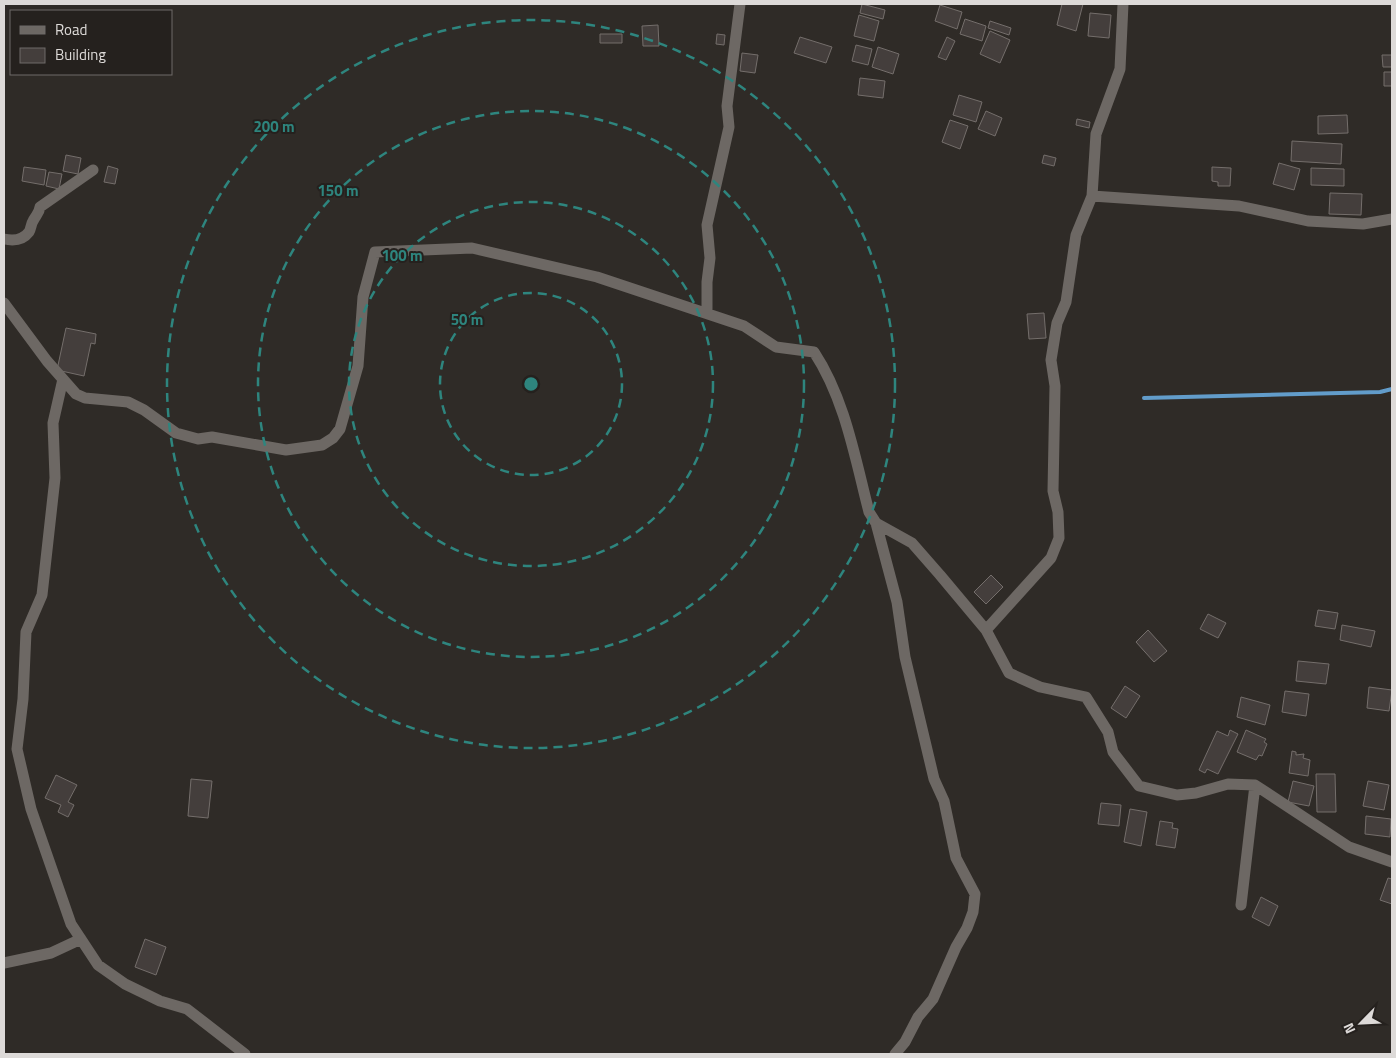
<svg xmlns="http://www.w3.org/2000/svg" width="1396" height="1058" viewBox="0 0 1396 1058" font-family="'Titillium Web',sans-serif">
	<rect width="100%" height="100%" fill="#2f2b27"/>
	<g fill="none" stroke-linecap="round" stroke-linejoin="round">
		<path stroke="#629cca" stroke-width="4" d="M1144 398 1380 392 1392 389"/>
	</g>
	<path fill="#443e3c" stroke="#746e6b" d="M862 4 885 10 883 19 860 13Z
		M1062 4H1083L1076 31 1057 25Z
		M940 5 962 12 957 29 935 21Z
		M1090 13 1111 15 1109 38 1088 36Z
		M859 15 879 21 874 41 854 36Z
		M965 19 986 26 982 41 960 34Z
		M990 21 1011 28 1009 35 988 28Z
		M658 25 659 46H643L642 26Z
		M990 31 1010 40 1000 63 980 54Z
		M600 34H622V43H600Z
		M717 34 725 35 724 45 716 44Z
		M800 37 832 47 826 63 794 53Z
		M947 37 955 41 946 60 938 57Z
		M856 45 872 49 868 65 852 61Z
		M878 47 899 54 893 74 872 67Z
		M742 53 758 55 755 73 740 71Z
		M1382 55H1392V67H1383Z
		M1384 72H1392V86H1384Z
		M860 78 885 81 883 98 858 95Z
		M959 95 982 102 976 122 953 115Z
		M986 111 1002 118 995 136 978 129Z
		M1347 115 1348 133 1318 134V116Z
		M1077 119 1090 122 1089 128 1076 125Z
		M950 120 968 126 960 149 942 142Z
		M1292 141 1342 144 1341 164 1291 161Z
		M66 155 81 158 78 174 63 171Z
		M1044 155 1056 158 1054 166 1042 163Z
		M1279 163 1300 169 1294 190 1273 184Z
		M108 166 118 169 115 184 104 182Z
		M24 167 46 170 44 185 22 181Z
		M1212 167 1231 168 1230 186H1218V182L1212 181Z
		M1311 168 1344 169V186L1311 185Z
		M49 172 62 174 59 189 46 186Z
		M1330 193 1362 194 1361 215 1329 214Z
		M1044 313 1046 338 1029 339 1027 314Z
		M66 328 96 334 95 344 91 343 84 376 57 370Z
		M991 575 1003 587 986 604 974 592Z
		M1318 610 1338 613 1335 629 1315 626Z
		M1208 614 1226 623 1218 638 1200 629Z
		M1342 625 1375 631 1371 647 1340 640Z
		M1148 630 1167 651 1154 662 1136 642Z
		M1298 661 1329 664 1326 684 1296 681Z
		M1125 686 1140 696 1126 718 1111 708Z
		M1369 687 1392 690 1389 711 1367 708Z
		M1285 691 1309 694 1306 716 1282 712Z
		M1241 697 1270 705 1265 725 1237 717Z
		M1230 730 1238 734 1218 774 1207 769 1205 773 1199 770 1217 731 1228 736Z
		M1246 730 1266 739 1264 742 1267 744 1262 756 1259 755 1256 760 1237 752Z
		M1292 751 1296 752V755L1304 754 1303 758 1310 760 1308 776 1289 773Z
		M1316 774H1335L1336 812H1317Z
		M56 775 77 785 68 802 74 805 68 817 58 812 61 805 45 798Z
		M191 779 212 781 208 818 188 816Z
		M1293 781 1314 786 1309 806 1288 802Z
		M1368 781 1389 785 1384 810 1363 806Z
		M1101 803 1121 805 1119 826 1098 824Z
		M1130 809 1147 812 1141 846 1124 842Z
		M1366 816 1391 819 1390 837 1365 834Z
		M1160 821 1173 823 1172 828 1178 829 1175 848 1156 845Z
		M1388 878 1392 879V904L1380 900Z
		M1261 897 1278 906 1269 926 1252 917Z
		M145 939 166 947 156 975 135 967Z"/>
	<g fill="none" stroke-linecap="round" stroke-linejoin="round">
		<path stroke="#6d6864" stroke-width="11" d="M1092 196 1239 206 1308 221 1363 224 1392 219
			M4 239C13 241 23 240 29 232 31 229 31 224 33 221 36 215 39 214 40 207L93 170
			M4 303 47 361 76 394 85 398 128 402 144 410 176 433 198 439 212 437 286 450 322 445 333 438 340 429 358 366 363 297 375 252 472 248 597 277 744 326 776 347 814 352C845 399 855 458 869 512L876 523 912 543 940 575 986 630 1009 673 1040 687 1086 697 1108 732 1113 752 1139 786 1177 795 1196 793 1228 784 1255 785 1349 847 1392 862
			M707 313V282L710 258 707 225 729 127 727 106 740 4
			M63 379 53 423 55 478 42 595 26 632 23 699 17 749 31 809 71 924 98 965 125 984 160 1001 187 1009 245 1054
			M876 523 897 602 905 657 934 779 944 801 956 858 975 894 973 912 967 928 956 947 933 999 918 1017 905 1042 895 1054
			M986 630 1051 558 1059 538 1058 512 1053 491 1055 386 1051 360 1057 323 1066 302 1076 235 1092 196 1096 134 1120 69 1123 4
			M1241 905 1255 785
			M4 963 51 953 81 939"/>
	</g>
	<g fill="none" stroke="#2e857e" stroke-width="2.5" stroke-dasharray="9 6">
		<circle cx="531" cy="384" r="91"/>
		<circle cx="531" cy="384" r="182"/>
		<circle cx="531" cy="384" r="273"/>
		<circle cx="531" cy="384" r="364"/>
	</g>
	<circle cx="531" cy="384" r="8" fill="#2e857e" stroke="#25211e" stroke-width="2.5"/>
	<g font-size="15" text-anchor="middle" font-weight="bold" fill="#2e857e" stroke="#25211e" stroke-width="4" stroke-linejoin="round" paint-order="stroke">
		<text x="274" y="132">200 m</text>
		<text x="338" y="196">150 m</text>
		<text x="402" y="261">100 m</text>
		<text x="467" y="325">50 m</text>
	</g>
	<rect width="1396" height="1058" fill="none" stroke="#dddad8" stroke-width="10"/>
	<rect x="10" y="10" width="162" height="65" fill="#25211e" stroke="#6f6b68"/>
	<rect x="20" y="26" width="25" height="8" fill="#6d6864" stroke="#6f6b68"/>
	<text x="55" y="35" font-size="15" fill="#dddad8">Road</text>
	<rect x="20" y="48" width="25" height="15" fill="#443e3c" stroke="#6f6b68"/>
	<text x="55" y="60" font-size="15" fill="#dddad8">Building</text>
	<g transform="translate(1361 1023) rotate(246)" stroke="#25211e" stroke-width="4" paint-order="stroke">
	<path d="M0-4L9 19L0 12L-9 19Z" fill="#dddad8"/>
	<text y="-8" font-size="14" font-weight="bold" text-anchor="middle" fill="#dddad8">N</text>
	</g>
</svg>
